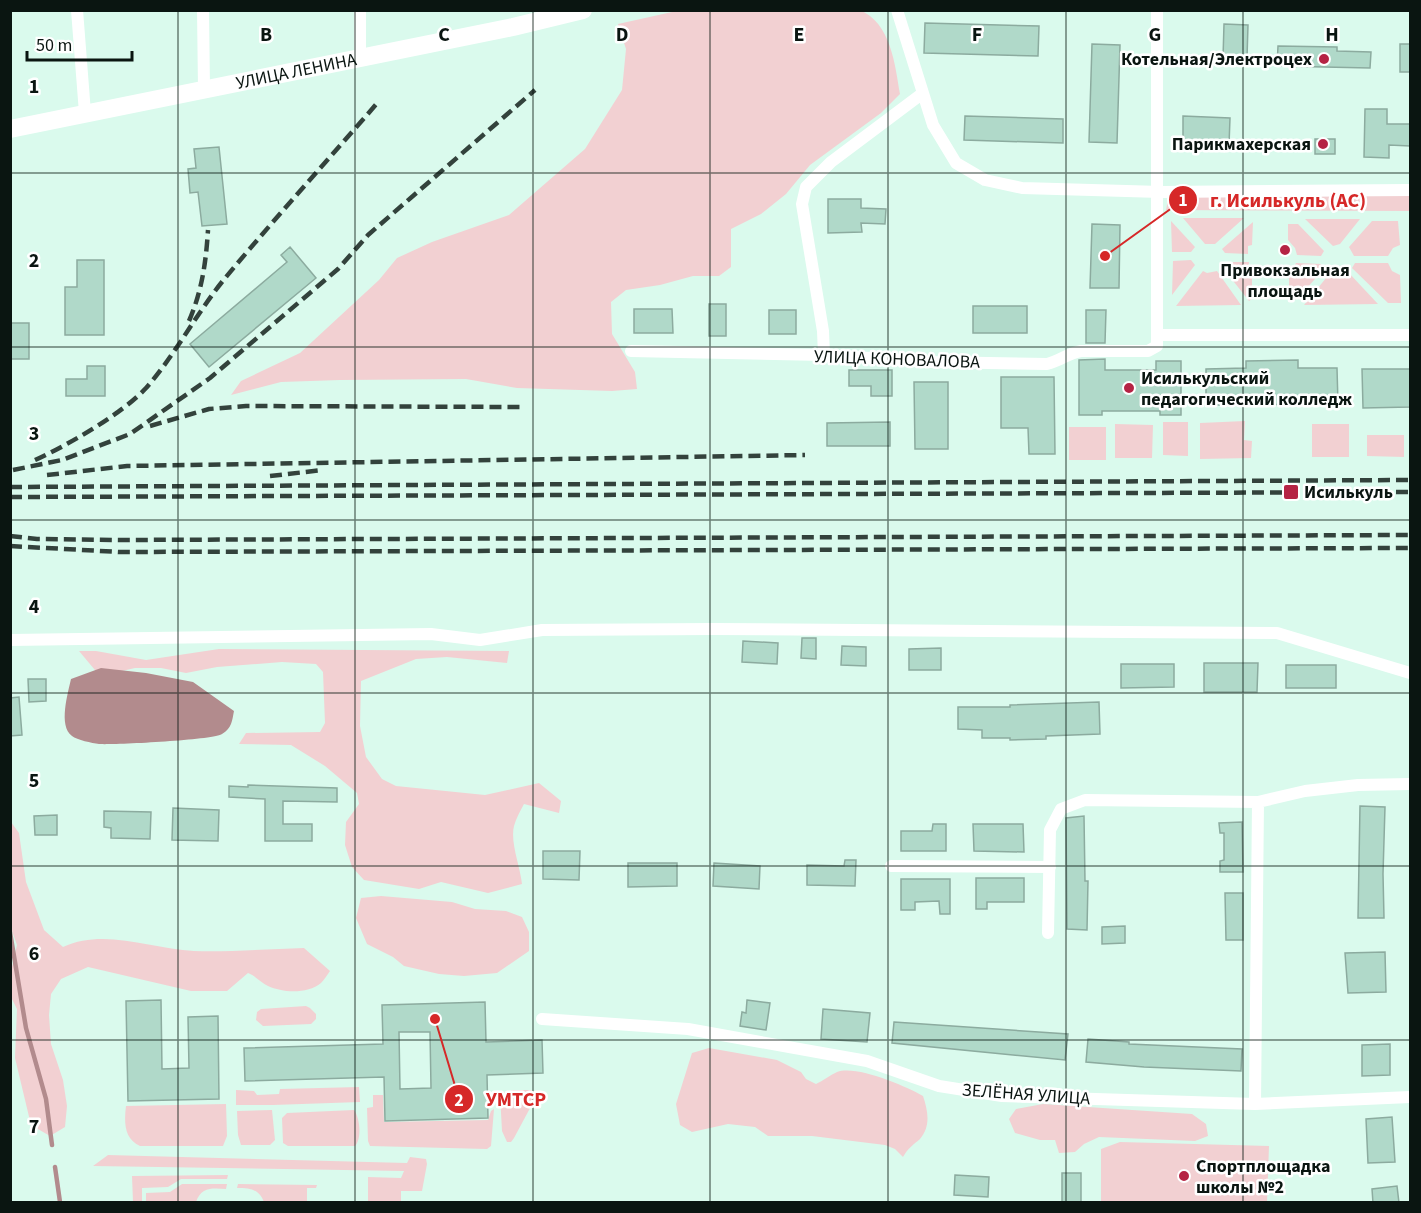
<svg xmlns="http://www.w3.org/2000/svg" width="1421" height="1213" viewBox="0 0 1421 1213" font-family="'Source Sans 3',sans-serif">
	<rect width="100%" height="100%" fill="#dafaed"/>
	<path fill="#f2d0d2" d="M695 11 859 10C891 22 895 65 900 94L881 113 810 165 786 194 761 214 731 229V267L719 276H693L660 285 626 290 611 302 612 334 635 372 637 389 612 391 517 388 466 379 340 380 281 382 231 395 241 381 300 353 379 280 397 258 432 242 509 215 585 149 622 90 626 49 618 24 672 12Z
		M1174 195 1410 196V211L1166 210 1168 200Z
		M1183 218H1244L1215 244H1205Z
		M1305 219H1360L1340 244 1333 246Z
		M1171 221 1195 247 1191 252H1172Z
		M1372 221H1398L1400 245 1393 248 1388 256H1354L1349 247Z
		M1253 222 1252 245 1248 246V254L1225 253 1222 249Z
		M1288 224H1298L1324 251 1321 256 1297 255 1295 248 1288 240Z
		M1191 260 1195 265 1172 295 1173 261Z
		M1225 262H1249L1248 272H1252V299L1249 301 1223 268Z
		M1296 263 1321 264 1323 270 1298 298H1289V276Z
		M1355 263H1388L1392 271 1400 275 1401 303H1388L1352 268Z
		M1203 271 1207 273 1217 271 1241 305 1176 306Z
		M1331 272 1337 274 1348 272 1378 304 1304 305Z
		M1245 421 1244 440 1252 441 1251 458 1200 459V423Z
		M1163 422H1188V456L1163 455Z
		M1115 424 1153 425 1152 458H1115Z
		M1312 424H1349V457H1312Z
		M1069 427H1106V460H1069Z
		M1367 435H1404V457L1367 456Z
		M219 649 509 651 507 663 447 657 416 659 361 681 360 726 366 757 382 779 396 786 485 795 539 783 561 801 559 813 524 804C520 811 516 819 514 826 510 842 520 866 522 884L488 893 441 882 419 889 364 880 352 867 345 845 346 822 359 804 357 793 325 766 291 745 239 744 246 733 320 732 325 723 323 672 316 664 282 662 217 667 186 673 161 668H135L100 676 79 651H96L146 660Z
		M11 822 19 833 26 882 44 930 63 947C105 928 151 949 194 951 230 952 268 949 304 948L330 971C327 975 324 980 321 983 308 994 283 993 268 986 261 983 256 976 248 973L227 991H191L88 967 61 979 51 994 49 1015 51 1044 63 1080 67 1106 65 1127 50 1136 31 1125 15 1058 17 1009 11 997V971L17 945 11 928Z
		M381 896 452 902 475 909 506 911 522 917 529 932V951L497 973 464 976 439 974 404 966 393 957 367 944 356 918 361 898Z
		M306 1006 310 1008 316 1014V1019L311 1024 263 1026 256 1020 257 1012 261 1009Z
		M709 1048 777 1060 801 1072 806 1079 816 1084C823 1081 830 1075 837 1072 857 1065 905 1086 923 1096 928 1111 931 1126 920 1139 913 1145 908 1148 903 1157L895 1149 885 1145 812 1136H768L755 1127 728 1124 692 1132 680 1125 676 1104 692 1053Z
		M359 1087 360 1102 273 1105H236V1090L254 1091 257 1095 279 1094 280 1089Z
		M513 1090H531L536 1097 514 1138 511 1142H507L502 1131 500 1094Z
		M373 1095H383L384 1122 488 1120 491 1111 494 1109 491 1146 487 1149 370 1146 368 1141 367 1108 373 1107Z
		M226 1104 227 1136 223 1146H140C124 1139 124 1122 126 1106Z
		M1043 1104 1192 1114 1206 1124 1208 1136 1195 1141 1099 1137 1084 1144 1075 1152 1059 1153 1055 1140H1040L1015 1133 1009 1119 1016 1109Z
		M272 1110 275 1140 270 1145H241L238 1135 237 1111Z
		M354 1110C360 1118 362 1139 355 1146H288L283 1143 282 1118 287 1113Z
		M1120 1142 1269 1146 1267 1202H1101V1149Z
		M108 1155 407 1163 410 1157 426 1159 427 1164 422 1191H401V1202H368V1177L401 1178 404 1171 93 1166Z
		M228 1175 227 1179H181L168 1187 142 1188V1202H133L132 1176Z
		M182 1184H227L226 1189C212 1188 201 1187 196 1202H146V1193L170 1192Z
		M238 1184 317 1185 316 1188H307V1202H264C259 1189 250 1188 237 1188Z"/>
	<path fill="#b28b8d" d="M101 668 146 673 193 682 234 711C232 721 232 728 222 734 214 740 113 745 99 744 92 743 77 740 72 736 58 726 68 693 71 679Z"/>
	<g fill="none" stroke-linecap="round" stroke-linejoin="round">
		<path stroke="#b28b8d" stroke-width="4.5" d="M10 932 26 1028 46 1099 52 1145
			M55 1167 60 1202"/>
	</g>
	<path fill="#b0d9c9" stroke="#8cab9f" stroke-width="1.5" fill-rule="evenodd" d="M925 23 1039 26 1038 56 924 53Z
		M1224 24 1248 25 1247 58H1223Z
		M1092 44 1120 45 1117 143 1089 142Z
		M1400 44H1410V72H1400Z
		M1278 46 1337 47V51L1371 52 1370 68 1277 66Z
		M1365 109H1387V124H1410V146L1389 145V158L1364 157Z
		M965 116 1063 119V143L964 140Z
		M1183 116 1230 118 1229 145 1183 144Z
		M1315 139H1335V154H1315Z
		M219 147 227 224 202 226 198 192 190 193 188 169 196 168 194 149Z
		M828 199H861V208L886 209 885 224 861 223 862 232 828 233Z
		M1092 224 1120 225 1119 288H1090Z
		M290 247 316 278 209 367 190 344 287 262 281 255Z
		M77 260H104V335H65V287H77Z
		M709 304H726V336H709Z
		M973 306H1027V333H973Z
		M634 309H672L673 333H634Z
		M769 310H796V334H769Z
		M1086 310H1106L1105 343H1086Z
		M10 323H29V359H10Z
		M1105 359V370H1156V361H1181V415H1160V411H1102V415H1079V360Z
		M1298 360V368H1337L1338 404 1206 405V369L1246 368V361Z
		M87 366H105V396H66V379H87Z
		M1362 369H1410V407L1363 408Z
		M849 370H892V396H871V386H849Z
		M1001 377H1054L1055 454H1029L1028 428H1001Z
		M914 382H948V449H915Z
		M890 422V446H827V423Z
		M802 638H816V659L801 658Z
		M743 641 778 643 777 664 742 662Z
		M842 646 866 647V666L841 665Z
		M941 648V670H909V649Z
		M1204 663H1258L1257 692H1204Z
		M1121 664H1174V687L1121 688Z
		M1286 665H1336V688H1286Z
		M28 679H46V701L29 702Z
		M19 697 22 735 10 736V698Z
		M1099 702 1100 734 1046 736V739L1010 740V738H982V730L958 729V707H1010V705Z
		M248 785 337 788V802L283 801V824H312V841H265V799L229 797V786L248 787Z
		M1360 806 1385 807 1383 874 1384 918H1358Z
		M173 808 219 810 218 841 172 840Z
		M104 811 151 812 150 839 111 838V828L104 827Z
		M57 815V835H35L34 816Z
		M1084 816 1085 881H1088L1087 930 1067 929 1066 818Z
		M1242 822 1243 872H1220V861L1224 860V833H1220L1219 823Z
		M933 824H946V851H901V831H932Z
		M973 824H1023L1024 852 974 851Z
		M543 851H580L579 880 543 879Z
		M845 860H856L855 886 807 885V865L844 866Z
		M628 863H677V886L628 887Z
		M714 863 760 866 759 889 713 886Z
		M976 878H1024V902H987V909H976Z
		M901 879H950V914H940L939 901 915 902V910H901Z
		M1225 893H1243V940H1226Z
		M1125 926V943L1102 944V927Z
		M1385 952 1386 992 1348 993 1345 953Z
		M161 1000 162 1069 189 1068 188 1017 218 1016 219 1099 128 1101 126 1001Z
		M747 1000 770 1003 766 1030 740 1026 742 1012 746 1013Z
		M485 1002 486 1042 542 1040 543 1073 487 1075 488 1118 385 1121 384 1077 245 1081 244 1048 383 1044 382 1005ZM399 1032H430L431 1088 400 1089Z
		M823 1009 870 1013 867 1042 821 1039Z
		M894 1022 1068 1034 1065 1060 892 1043Z
		M1088 1039 1129 1042V1044L1242 1049 1241 1071 1144 1067 1086 1062Z
		M1390 1044V1075L1362 1076V1045Z
		M1392 1117 1395 1162 1368 1163 1366 1119Z
		M1062 1173H1081V1203H1062Z
		M955 1175 989 1177 988 1197 954 1195Z
		M1397 1186 1399 1203H1373L1372 1189Z"/>
	<g fill="none" stroke-linecap="round" stroke-linejoin="round">
		<path stroke="#fff" stroke-width="12" d="M77 10 85 113
			M203 10 204 89
			M897 10 933 125 956 163 985 180 1022 188 1161 192 1410 190
			M360 58V10
			M1159 335H1410
			M631 351 824 355 929 362 1047 364C1060 361 1068 353 1081 351H1148L1157 346V10
			M824 355 823 331 802 204 806 187 831 162 923 93
			M10 640 431 634 480 640 542 630 713 629 1277 633 1410 673
			M891 866 1050 867
			M1048 933 1050 830 1061 809 1085 800 1258 802 1305 791 1358 785 1410 784
			M542 1019 688 1029 867 1061 939 1086 1002 1096 1255 1104 1410 1097
			M1255 1104 1258 802"/>
		<path stroke="#fff" stroke-width="18" id="s1" d="M10 129 513 27 583 10"/>
		<path stroke="#33423c" stroke-width="4.5" stroke-dasharray="12 6" stroke-linecap="butt" d="M189 321C202 291 206 262 208 230
			M150 426 209 409 246 406 520 407
			M35 460C68 445 122 414 146 388 176 354 197 312 226 277 276 217 328 160 379 101
			M13 470 62 460 130 434 210 378 338 269 368 235 535 90
			M47 475 127 466 805 455
			M270 476 323 470
			M10 487 1410 480
			M10 497 1410 492
			M10 536 37 539 120 540 1410 535
			M10 546 120 552 1410 548"/>
	</g>
	<path fill="none" stroke="#0a1511" stroke-width="1.5" stroke-opacity="0.55" d="M178 10V1202M355 10V1202M533 10V1202M710 10V1202M888 10V1202M1066 10V1202M1243 10V1202M10 173H1410M10 347H1410M10 520H1410M10 693H1410M10 866H1410M10 1040H1410"/>
	<g fill="#b52344" stroke="#fff" stroke-width="2">
		<circle cx="1324" cy="59" r="6"/>
		<circle cx="1323" cy="144" r="6"/>
		<circle cx="1285" cy="250" r="6"/>
		<circle cx="1129" cy="388" r="6"/>
		<rect x="1283" y="484" width="16" height="16" rx="3"/>
		<circle cx="1184" cy="1176" r="6"/>
	</g>
	<g text-anchor="middle" stroke-width="5" stroke-linejoin="round" paint-order="stroke">
		<g font-size="18" font-weight="bold" fill="#0a1511" stroke="#fff" text-anchor="start">
			<text x="1312" y="65" text-anchor="end">Котельная/Электроцех</text>
			<text x="1311" y="150" text-anchor="end">Парикмахерская</text>
			<text x="1285" y="276" text-anchor="middle">Привокзальная<tspan x="1285" dy="21">площадь</tspan></text>
			<text x="1141" y="384">Исилькульский<tspan x="1141" dy="21">педагогический колледж</tspan></text>
			<text x="1304" y="498">Исилькуль</text>
			<text x="1196" y="1172">Спортплощадка<tspan x="1196" dy="21">школы №2</tspan></text>
		</g>
		<g font-size="18" fill="#0a1511" stroke="#fff">
			<text dy="6" stroke="none"><textPath href="#s1" startOffset="292">УЛИЦА ЛЕНИНА</textPath></text>
			<text transform="translate(897 359) rotate(2)" y="6">УЛИЦА КОНОВАЛОВА</text>
			<text transform="translate(1026 1094) rotate(4)" y="6">ЗЕЛЁНАЯ УЛИЦА</text>
		</g>
	</g>
	<g font-size="20" text-anchor="middle" font-weight="bold" fill="#0a1511" stroke="#fff" stroke-width="5" stroke-linejoin="round" paint-order="stroke">
		<text x="266" y="41">B</text>
		<text x="444" y="41">C</text>
		<text x="622" y="41">D</text>
		<text x="799" y="41">E</text>
		<text x="977" y="41">F</text>
		<text x="1155" y="41">G</text>
		<text x="1332" y="41">H</text>
		<text x="34" y="93">1</text>
		<text x="34" y="267">2</text>
		<text x="34" y="440">3</text>
		<text x="34" y="613">4</text>
		<text x="34" y="787">5</text>
		<text x="34" y="960">6</text>
		<text x="34" y="1133">7</text>
	</g>
	<path fill="none" stroke="#d62828" stroke-width="2" d="M1105 256L1183 200M435 1019L459 1099"/>
	<g fill="#d62828" stroke="#fff" stroke-width="2">
		<circle cx="1105" cy="256" r="6"/>
		<circle cx="435" cy="1019" r="6"/>
		<circle cx="1183" cy="200" r="15"/>
		<circle cx="459" cy="1099" r="15"/>
	</g>
	<g font-size="18" text-anchor="middle" font-weight="bold" fill="#fff">
		<text x="1183" y="206">1</text>
		<text x="459" y="1106">2</text>
	</g>
	<g font-size="20" text-anchor="middle" font-weight="bold" fill="#d62828" stroke="#fff" stroke-width="5" stroke-linejoin="round" paint-order="stroke">
		<text x="1288" y="207">г. Исилькуль (АС)</text>
		<text x="516" y="1106">УМТСР</text>
	</g>
	<rect width="1421" height="1213" fill="none" stroke="#0a1511" stroke-width="24"/>
	<path d="M27 51v9h105v-9" fill="none" stroke="#0a1511" stroke-width="3"/>
	<text x="36" y="51" font-size="18" fill="#0a1511" stroke="#ffffff" stroke-width="4.5" paint-order="stroke">50 m</text>
</svg>
